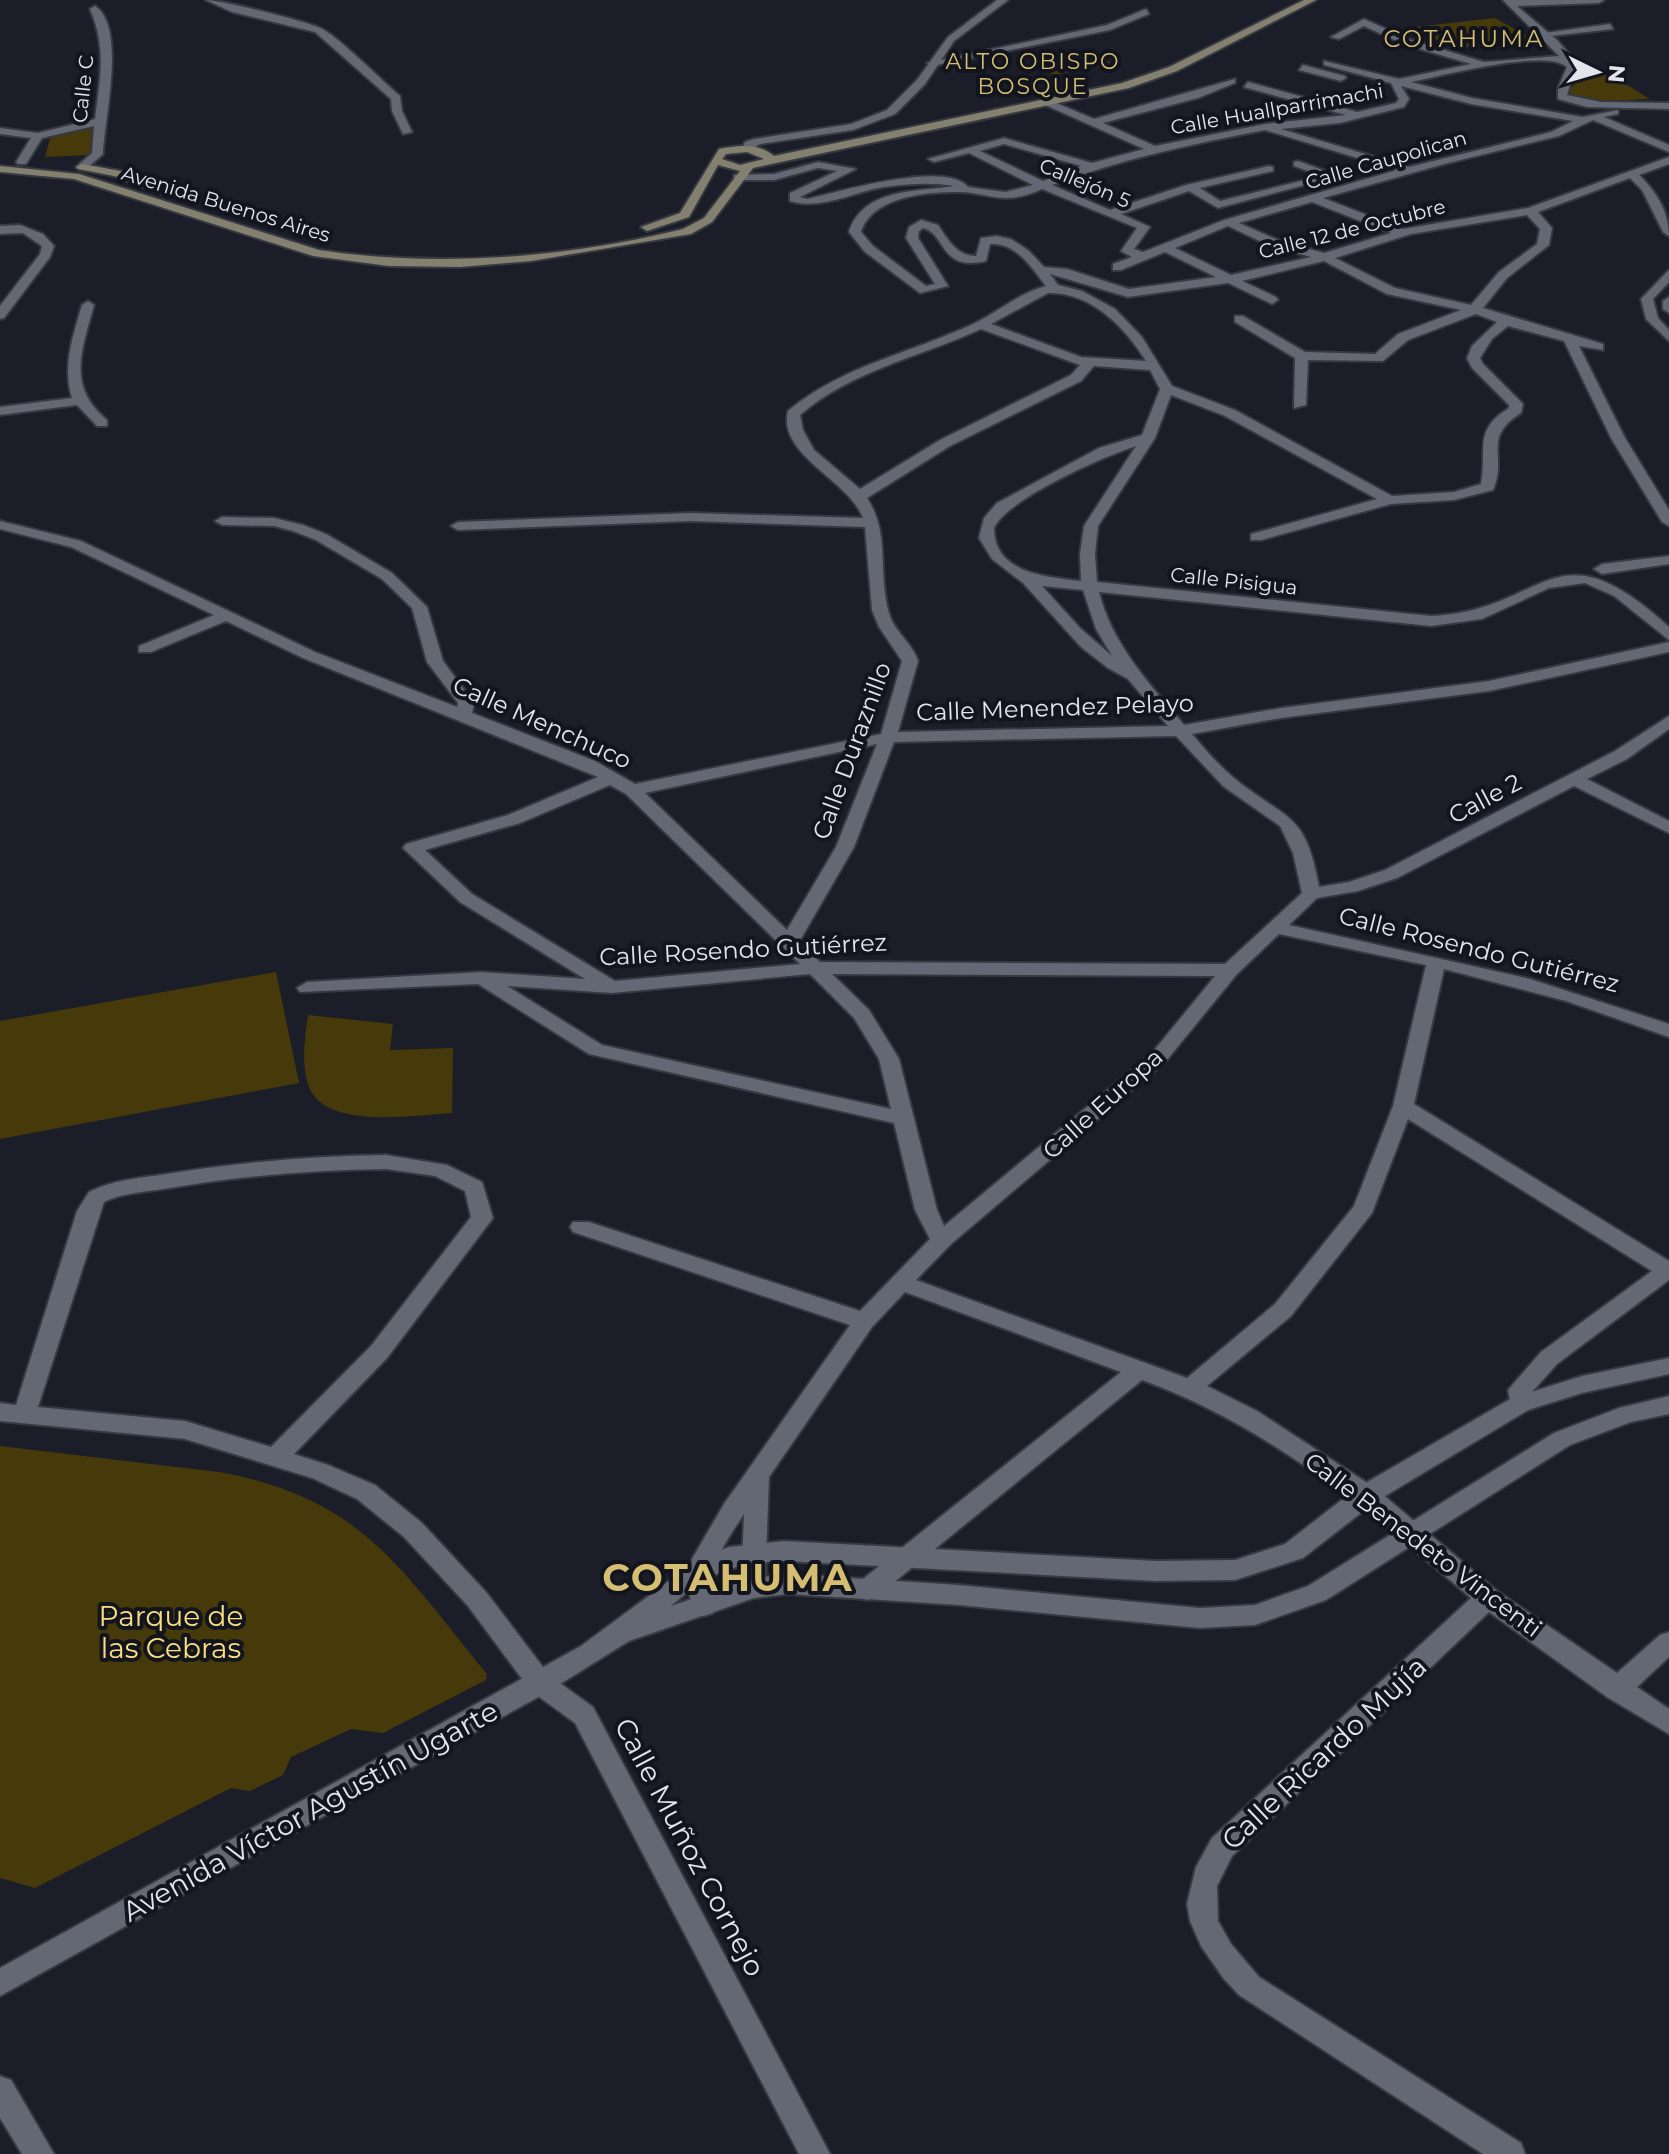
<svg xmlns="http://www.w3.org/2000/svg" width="1669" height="2154" viewBox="0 0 1669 2154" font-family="Montserrat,sans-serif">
	<rect width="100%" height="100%" fill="#1b1e28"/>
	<path fill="#46390a" d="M1495 18 1533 39 1452 49 1415 27Z
		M1091 52 1113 64 1053 75 1031 63Z
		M1586 69H1601L1650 99C1627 99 1587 106 1568 92Z
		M96 129 90 155 45 157 52 131Z
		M276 972 299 1083 0 1139V1021Z
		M308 1015 393 1024 390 1050 453 1048 452 1113C414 1115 322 1131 308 1084 301 1062 305 1037 308 1015Z
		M0 1446 219 1472C363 1498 401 1570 487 1674L486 1680 383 1733 351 1729 291 1757 283 1775 250 1791 231 1788 35 1888 0 1878Z"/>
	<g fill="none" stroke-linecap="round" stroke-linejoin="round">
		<g stroke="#373941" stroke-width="4">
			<path id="pedestrian" d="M1610 24 1613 29 1542 37 1537 34Z"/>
		</g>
		<g stroke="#373941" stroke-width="4">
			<path id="minor" d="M206 0C220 0 306 21 320 28 337 35 382 81 400 96L402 111 412 132 403 134 392 111 391 99 315 32 232 12Z
				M1503 0H1604L1599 3 1517 6 1557 40 1577 63 1567 95 1601 102 1669 103V109L1587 107 1558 99V88L1567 67C1546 48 1441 76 1411 82L1472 98 1583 117 1618 110V114L1604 117 1669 145V152L1593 120 1559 136 1448 163 1323 198 1403 229 1528 208 1669 157V164L1639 175C1656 191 1669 212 1669 236L1663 232 1642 190 1630 178 1538 212 1552 228 1549 245 1507 278 1483 308 1603 344V350L1579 346 1625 438 1669 510V526L1662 522 1611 438 1564 341 1508 326 1492 339 1480 358 1483 364 1523 404 1521 413C1481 438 1508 456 1493 490L1454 500 1391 504 1261 540H1251V534L1377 499 1225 416 1171 395 1155 438 1098 526 1095 554 1097 582 1431 616C1548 611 1552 520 1669 627V640L1614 596 1585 583 1549 588 1482 619 1431 626 1099 592C1112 645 1150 684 1184 725L1281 708 1489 681 1669 642V652L1489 691 1281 718 1192 734C1206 751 1222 769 1240 783 1292 822 1306 816 1319 887L1349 882 1385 870 1615 751 1669 716V729L1627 759 1587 779 1669 821V833L1574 786 1397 878 1358 891 1317 898 1289 925 1530 979 1669 1024V1037L1566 1001 1444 969 1414 1104 1669 1261V1280L1557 1364 1532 1392 1528 1410 1520 1413 1512 1410 1508 1390 1541 1352 1652 1271 1408 1119 1372 1213 1291 1316 1207 1386 1257 1411 1375 1488 1497 1591 1617 1673 1660 1635 1669 1632V1657L1637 1687 1669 1709V1734L1607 1697 1489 1612 1232 1856 1217 1886 1218 1921 1231 1944 1259 1977 1521 2143 1525 2154H1483L1239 1995 1224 1979 1201 1946 1190 1921 1187 1904 1196 1867 1212 1838 1471 1598C1370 1512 1269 1426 1142 1380L876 1597 867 1600 858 1597 855 1590 858 1583 1121 1372 905 1292 872 1327 769 1477 765 1588 762 1595 753 1598 744 1595 741 1588 744 1514C723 1546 706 1567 717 1606L713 1613 704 1616 695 1613 686 1584 692 1559 724 1504 850 1325 573 1232 570 1227 573 1222H589L860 1311 930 1239 915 1210 894 1123 589 1054 478 984 300 992 297 988 307 982 481 972 585 979 460 902 403 848 406 844 508 815 598 777 303 658 226 621 151 652H139V646L214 615 71 547 0 529V521L81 541 315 652 457 707 458 703 427 662 412 608 382 579 316 540 293 531 274 526 222 525 215 521 222 517 274 518 303 525 326 534 392 573 427 607 443 661 474 703 472 713 595 761 635 784 881 734 902 661 879 627 872 610 865 527 690 521 458 530 451 526 458 522 690 513 863 518C849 480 777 455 788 411 843 365 912 353 975 323 1000 311 1019 293 1046 286 1032 268 1016 242 990 244L986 261C939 272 947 234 923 228L919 231 918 238 948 286 920 293 865 252 849 232C863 188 916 192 954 186 932 182 906 184 884 187 853 192 820 211 790 201V193L837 171 818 168 774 180H738L734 179V175L774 174 818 162 856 169 800 197 807 199C839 192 945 160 968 187L1005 192 1033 185 969 153 934 162 928 159 1004 138 1092 163 1144 149 1043 104V100L1047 99 1094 119 1235 79V83L1198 98 1103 123 1155 146 1265 124 1346 115 1244 87 1248 82 1357 112 1396 103 1399 99 1391 83 1324 65V61L1399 79 1471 64 1403 44 1364 26 1339 39 1331 37 1364 19 1411 40 1484 62 1559 56ZM1401 86 1471 104 1573 121 1551 132 1409 167 1281 129 1340 123 1404 107 1409 99ZM1265 130 1397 170 1224 220 1143 252 1134 249 1150 227 1121 214 1189 191 1218 208 1339 176 1298 161 1294 162V166L1321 176 1220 201 1200 188 1273 171V167L1269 166 1186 185 1110 210 1052 185C1121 159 1193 144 1265 130ZM1004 144 1081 166 1043 181 980 151ZM1042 189 1137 228 1121 251 1132 257 1113 264V270H1121L1165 252 1216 277 1129 289 1067 269 1044 267 1029 251 1011 239 996 236 981 238 976 256C957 256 948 240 938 225L921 220 909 227 906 238 935 284 926 286 873 246 861 232C872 197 925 192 957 192 974 191 990 198 1007 198 1020 198 1031 194 1042 189ZM1312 202 1391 233 1324 253 1278 240 1239 223ZM1527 215 1540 229 1537 244 1499 272 1471 305 1395 288 1335 258 1411 234ZM1228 226 1270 246 1311 257 1231 275 1175 248ZM1324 261 1387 294 1461 310 1398 334 1375 354 1305 352 1243 316H1235V322L1295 358 1294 408 1306 405 1308 360 1383 361 1408 340 1476 314 1497 322 1472 346 1467 358 1472 368 1509 405V408C1472 431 1488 449 1481 484L1454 492 1392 496 1235 410 1172 386 1142 337 1115 309 1082 291 1058 285 1050 274 1128 297 1228 283 1272 304 1278 300 1276 297 1242 281ZM1048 293C1091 292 1125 327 1146 361L1081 357 991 324ZM981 329 1080 365 1071 375 940 440 860 489 814 450 803 430 800 415C852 370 920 357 981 329ZM1094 366 1150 370 1160 389 1142 435 1099 448 997 503 984 518 979 538 992 559 1023 583 1081 647 1108 668 1128 679 1168 726 898 732 918 661C912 642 894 632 889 613 877 571 891 535 867 498L950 446 1081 381ZM1136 446 1084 526 1080 554 1081 581C1048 577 994 574 994 528 1007 499 1104 456 1136 446ZM1042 586 1083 590 1096 629 1112 656 1080 628ZM1176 736 1223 786 1280 826 1293 853 1302 893 1225 964 820 962 799 942 854 847 894 742ZM877 744 836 847 787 930 645 793ZM610 785 626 794 800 964 615 981 472 894 425 850 520 823ZM1279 934 1426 965 1393 1106 1354 1206 1275 1304 1187 1378 916 1280 951 1244 1166 1061 1237 974ZM810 974 854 1018 879 1059 891 1109 602 1045 507 986 612 993ZM832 974 1215 976 1152 1053 944 1226 937 1210 899 1059 869 1010Z
				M95 6C127 27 104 120 103 154L86 169 76 167 92 153 94 126 42 138 26 164H18L16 162 31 138 0 134V128L38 133 95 119C100 78 107 49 90 9Z
				M1146 9 1149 14 1110 30 932 66 927 63 1107 25Z
				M1303 65 1345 76 1346 78 1341 81 1299 70Z
				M20 225 43 234 54 246 50 257 4 318 0 319V306L40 254 42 246 23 233 0 234V226Z
				M88 301 94 305C82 350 66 386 107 420V426H97L77 405 0 415V407L72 398C62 366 73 336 82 305Z
				M1669 556V564L1602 574 1594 569 1602 564Z
				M386 1155 447 1165 482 1182 493 1218 387 1358 294 1454 328 1465 375 1485 422 1523 486 1592 549 1675 593 1707 830 2154H799L575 1723 531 1691 468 1606 404 1537 357 1499 312 1478 185 1439 0 1421V1403L16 1405 77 1211 89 1192C112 1180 140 1178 166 1174 239 1162 312 1156 386 1155ZM386 1169 435 1176 465 1191 471 1217 371 1346 271 1447 185 1421 38 1407 104 1202C122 1193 145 1192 164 1189 238 1176 311 1170 386 1169Z"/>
		</g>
		<g stroke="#373941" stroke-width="4">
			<path id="tertiary" d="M997 0H1008L954 41 925 84 895 114 853 130 760 144 747 152 742 149 745 142 754 139 851 124 887 110 917 80 948 37Z
				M1669 270V282L1653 299 1658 318 1669 330V341L1646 319 1641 299Z
				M1669 297V313L1663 309V301Z
				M1669 1358V1374L1582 1393 1528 1410 1375 1502 1303 1558 1235 1580 1156 1581 784 1561C733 1563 710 1572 671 1606L753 1578 788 1574 959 1585 1200 1608 1255 1605 1308 1586 1554 1433 1619 1408 1669 1396V1414L1631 1422 1570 1445 1326 1600 1255 1625 1200 1628 959 1605 788 1594 754 1598 629 1641 549 1691 0 1996V1968L581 1646 700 1558 729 1547 784 1541 1156 1561 1235 1560 1285 1544 1357 1488 1512 1398 1582 1376Z
				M0 2076 11 2080 54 2154H22L0 2118Z"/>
		</g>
		<g stroke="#373941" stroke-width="4">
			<path id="secondary" d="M1304 0H1316L1177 71 1129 88 753 168 712 222 691 234 531 261 460 267 389 266 313 256 74 179 0 172V166L79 174 319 250C439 268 565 258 683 229L704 218 740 171 718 165 689 217 647 231 641 227 680 213 719 149C738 145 759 143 774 156L1122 83 1169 67ZM747 152 764 159 740 165 722 159 726 154Z
				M82 164 121 171 168 191 162 194 114 176 78 169 76 167Z"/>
		</g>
		<use href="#pedestrian" fill="#646874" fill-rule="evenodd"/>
		<use href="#minor" fill="#646874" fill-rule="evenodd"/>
		<use href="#tertiary" fill="#646874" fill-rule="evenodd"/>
		<use href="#secondary" fill="#848070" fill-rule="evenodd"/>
	</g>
	<g text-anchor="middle" stroke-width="8" stroke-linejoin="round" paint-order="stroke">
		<g font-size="20" fill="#e3e5ec" stroke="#12151e">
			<text transform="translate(83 89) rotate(-84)" y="7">Calle C</text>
			<text transform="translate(1277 109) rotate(-10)" y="7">Calle Huallparrimachi</text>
			<text transform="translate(1386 160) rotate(-16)" y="7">Calle Caupolican</text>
			<text transform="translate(1085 183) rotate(23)" y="7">Callejón 5</text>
			<text transform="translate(226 204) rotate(17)" y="7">Avenida Buenos Aires</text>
			<text transform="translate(1352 229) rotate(-14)" y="7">Calle 12 de Octubre</text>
			<text transform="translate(1234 581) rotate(6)" y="7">Calle Pisigua</text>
		</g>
		<g font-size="22" letter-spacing="2" fill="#d5be71" stroke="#12151e">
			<text x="1033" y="69">ALTO OBISPO<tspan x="1033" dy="25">BOSQUE</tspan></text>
		</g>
		<g font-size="24" letter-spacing="2" fill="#d5be71" stroke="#12151e">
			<text x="1464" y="47">COTAHUMA</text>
		</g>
		<g font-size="24" fill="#e3e5ec" stroke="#12151e">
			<text transform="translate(1055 708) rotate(-2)" y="8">Calle Menendez Pelayo</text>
			<text transform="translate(542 723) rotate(24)" y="8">Calle Menchuco</text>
			<text transform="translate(852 751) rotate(-70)" y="8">Calle Duraznillo</text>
			<text transform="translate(1485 799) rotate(-28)" y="8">Calle 2</text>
			<text transform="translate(743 950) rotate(-3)" y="8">Calle Rosendo Gutiérrez</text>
			<text transform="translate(1479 950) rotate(14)" y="8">Calle Rosendo Gutiérrez</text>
			<text transform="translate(1103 1104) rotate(-42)" y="8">Calle Europa</text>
			<text transform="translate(1423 1545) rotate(37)" y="8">Calle Benedeto Vincenti</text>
		</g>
		<g font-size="28" fill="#fbde80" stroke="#12151e">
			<text x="171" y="1626">Parque de<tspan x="171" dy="32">las Cebras</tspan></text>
		</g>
		<g font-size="28" fill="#e3e5ec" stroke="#12151e">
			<text transform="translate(1324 1753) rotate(-43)" y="10">Calle Ricardo Mujía</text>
			<text transform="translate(310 1811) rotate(-29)" y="10">Avenida Víctor Agustín Ugarte</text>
			<text transform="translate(690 1847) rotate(62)" y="10">Calle Muñoz Cornejo</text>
		</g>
		<g font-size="38" font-weight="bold" letter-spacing="2" fill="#d5be71" stroke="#12151e">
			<text x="728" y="1591">COTAHUMA</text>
		</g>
	</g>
	<g transform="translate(1597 72) rotate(95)" stroke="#12151e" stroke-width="6" paint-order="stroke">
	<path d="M0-6L14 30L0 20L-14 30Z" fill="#e3e5ec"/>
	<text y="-12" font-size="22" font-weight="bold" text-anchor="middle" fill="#e3e5ec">N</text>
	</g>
</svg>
